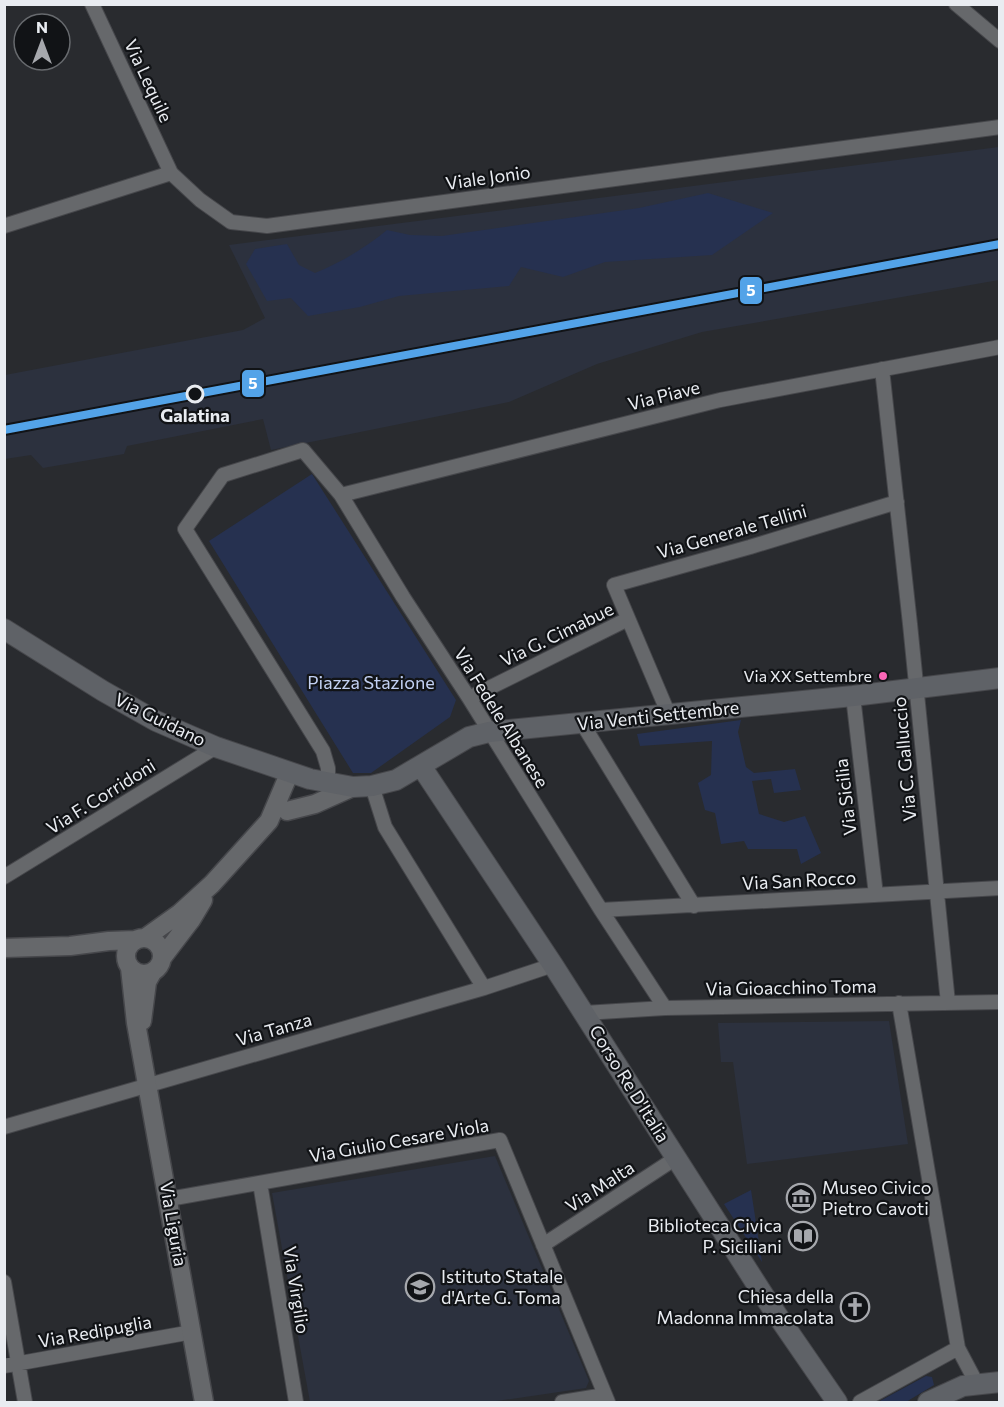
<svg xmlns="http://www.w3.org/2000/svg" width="1004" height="1407" viewBox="0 0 1004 1407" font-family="Commissioner,sans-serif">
	<rect width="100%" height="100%" fill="#292b2f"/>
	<path fill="#2c313e" d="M999 147V178L998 180 999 280 702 332 597 364 509 402 271 450 263 419 127 446 124 454 43 468 31 455 5 459V375L243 330 265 318 229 245Z
		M889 1021 908 1144 747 1164 733 1062H721L718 1023Z
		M495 1156 589 1381 586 1388 490 1402H310L272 1193Z"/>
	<path fill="#263150" d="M708 193 773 213 712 255 605 262 563 277 521 267 509 286 399 296 360 307 308 316 291 298 267 301 246 264 255 249 287 244 299 265 315 273C342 262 365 248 387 230L410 235 442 236 639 208Z
		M312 474 456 700 450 717 371 773H353L209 541Z
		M741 720 738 732 746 767 754 773 795 769 801 790 774 793 771 779 752 781 759 814 784 822 805 816 821 853 801 864 797 849H748L744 841 721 844 715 813 705 810 698 783 711 775 712 741 640 746 637 734Z
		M751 1190 762 1262 724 1204Z
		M926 1376 932 1377 934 1385 906 1402H878Z"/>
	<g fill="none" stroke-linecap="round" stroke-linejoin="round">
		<g stroke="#46474b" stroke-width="16">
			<path id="minor" d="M92 4 171 173 200 200 231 222 267 226 1000 127
				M956 4 1000 41
				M4 226 171 173
				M882 369 910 624 948 1003
				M341 495 720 400 1000 347
				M853 696 876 895
				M469 698 628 619
				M669 715 614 585 750 547 897 502
				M582 723 694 906
				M328 782V768L323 751 185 529 223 475 303 450 341 495 403 597 469 698 601 910 665 1008
				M372 786 385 827 484 988
				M4 877 216 747
				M601 910 1000 888
				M899 1003 958 1348 977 1384
				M584 1013 665 1008 1000 1002
				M4 1127 484 988 553 965
				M260 1183 296 1402
				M169 1199 500 1140 608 1402
				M543 1245 676 1158
				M4 1282 25 1402
				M4 1366 192 1332
				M562 1402 605 1395
				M860 1402 958 1348"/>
		</g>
		<g stroke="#46474b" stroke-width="21">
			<path id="tertiary" d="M287 811 315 804 353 787
				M145 938 180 913 212 884 269 821 289 774
				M126 956a18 18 0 1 1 36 0a18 18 0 1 1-36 0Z
				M4 948 70 946 109 941 136 940
				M162 958 191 920 203 900
				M130 968 136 1023 204 1402
				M142 1021 147 982 152 973"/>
		</g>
		<g stroke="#46474b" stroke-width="22">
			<path id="secondary" d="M4 629 103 691 156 721 216 747 310 779 353 787 372 786 396 780 469 737 489 732 853 696 1000 678
				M421 766 553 965 766 1299 837 1402
				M928 1402 963 1386 1000 1382"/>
		</g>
		<use href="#minor" stroke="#66686b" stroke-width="14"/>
		<use href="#tertiary" stroke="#66686b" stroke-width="18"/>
		<use href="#secondary" stroke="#5f6267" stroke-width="20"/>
		<g stroke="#111316" stroke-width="12">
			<path id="rail-1" d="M4 430 1000 244"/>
		</g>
		<use href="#rail-1" stroke="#53a3e8" stroke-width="8"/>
	</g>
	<defs>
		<g id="museum-ring" transform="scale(1.5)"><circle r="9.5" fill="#111316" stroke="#a6a8ad" stroke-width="1.5"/><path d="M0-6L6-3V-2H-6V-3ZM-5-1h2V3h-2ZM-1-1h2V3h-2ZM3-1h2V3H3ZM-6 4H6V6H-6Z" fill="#a6a8ad"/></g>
		<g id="library-ring" transform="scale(1.5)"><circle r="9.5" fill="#111316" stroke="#a6a8ad" stroke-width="1.5"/><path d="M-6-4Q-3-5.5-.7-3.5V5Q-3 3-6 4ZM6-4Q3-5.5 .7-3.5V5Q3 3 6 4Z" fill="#a6a8ad"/></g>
		<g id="school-ring" transform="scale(1.5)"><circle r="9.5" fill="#111316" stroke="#a6a8ad" stroke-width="1.5"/><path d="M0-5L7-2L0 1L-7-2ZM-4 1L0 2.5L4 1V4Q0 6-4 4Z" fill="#a6a8ad"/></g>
		<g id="church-ring" transform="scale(1.5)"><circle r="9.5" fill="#111316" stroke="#a6a8ad" stroke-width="1.5"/><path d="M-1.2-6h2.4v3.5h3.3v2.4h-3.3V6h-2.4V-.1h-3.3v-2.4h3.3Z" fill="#a6a8ad"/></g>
	</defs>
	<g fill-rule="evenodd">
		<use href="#museum-ring" x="801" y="1198"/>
		<use href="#library-ring" x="803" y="1236"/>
		<use href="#school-ring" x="420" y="1287"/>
		<use href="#church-ring" x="855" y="1307"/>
	</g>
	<circle fill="#111316" stroke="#e9ecf1" stroke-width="3" cx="195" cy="394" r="8"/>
	<circle fill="#fa66b7" stroke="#111316" stroke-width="2" cx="883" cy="676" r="5"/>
	<g text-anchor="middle" stroke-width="4.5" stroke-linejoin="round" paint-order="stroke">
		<g font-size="16" fill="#e9ecf1" stroke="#111316" text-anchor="end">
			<text x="872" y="682">Via XX Settembre</text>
		</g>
		<g font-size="18" fill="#e9ecf1" stroke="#111316">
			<text transform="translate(148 81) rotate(65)" y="6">Via Lequile</text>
			<text transform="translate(488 178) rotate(-8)" y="6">Viale Jonio</text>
			<text transform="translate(664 396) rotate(-14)" y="6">Via Piave</text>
			<text transform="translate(732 532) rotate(-16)" y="6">Via Generale Tellini</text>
			<text transform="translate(557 635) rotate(-26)" y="6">Via G. Cimabue</text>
			<text transform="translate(658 716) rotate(-6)" y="6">Via Venti Settembre</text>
			<text transform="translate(501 718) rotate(58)" y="6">Via Fedele Albanese</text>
			<text transform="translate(160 720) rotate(26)" y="6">Via Guidano</text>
			<text transform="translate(905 759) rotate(-95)" y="6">Via C. Galluccio</text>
			<text transform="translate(101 797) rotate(-32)" y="6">Via F. Corridoni</text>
			<text transform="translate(846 797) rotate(-97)" y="6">Via Sicilia</text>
			<text transform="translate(799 881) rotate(-3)" y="6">Via San Rocco</text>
			<text transform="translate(791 988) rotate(-1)" y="6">Via Gioacchino Toma</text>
			<text transform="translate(274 1030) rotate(-16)" y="6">Via Tanza</text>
			<text transform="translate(629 1084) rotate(58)" y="6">Corso Re D'Italia</text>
			<text transform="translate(399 1141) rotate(-10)" y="6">Via Giulio Cesare Viola</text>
			<text transform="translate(600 1187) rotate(-33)" y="6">Via Malta</text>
			<text transform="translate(173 1224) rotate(80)" y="6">Via Liguria</text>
			<text transform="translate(296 1290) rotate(81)" y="6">Via Virgilio</text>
			<text transform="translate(95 1332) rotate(-10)" y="6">Via Redipuglia</text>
		</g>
		<g font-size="18" font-weight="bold" fill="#e9ecf1" stroke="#111316">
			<text x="195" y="422">Galatina</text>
		</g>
		<g font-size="18" fill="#c2d0f2" stroke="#111316">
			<text x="371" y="689">Piazza Stazione</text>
		</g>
		<g font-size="18" fill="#e9ecf1" stroke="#111316" text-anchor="start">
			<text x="822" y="1194">Museo Civico<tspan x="822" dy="21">Pietro Cavoti</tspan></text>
			<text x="782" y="1232" text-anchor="end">Biblioteca Civica<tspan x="782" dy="21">P. Siciliani</tspan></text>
			<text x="441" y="1283">Istituto Statale<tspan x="441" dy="21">d'Arte G. Toma</tspan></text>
			<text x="834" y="1303" text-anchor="end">Chiesa della<tspan x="834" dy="21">Madonna Immacolata</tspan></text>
		</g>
	</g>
	<g stroke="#111316" stroke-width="2">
		<rect x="739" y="276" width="24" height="29" rx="6" fill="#53a3e8"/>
		<rect x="241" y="369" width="24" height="29" rx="6" fill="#53a3e8"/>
	</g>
	<g font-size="16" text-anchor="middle" font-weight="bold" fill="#fff">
		<text x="751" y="296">5</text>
		<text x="253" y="389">5</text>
	</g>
	<rect width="1004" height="1407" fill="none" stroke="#e9ecf1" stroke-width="12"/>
	<g transform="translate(42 42)"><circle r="28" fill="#111316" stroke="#676a6e" stroke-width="1.5"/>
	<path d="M0-4.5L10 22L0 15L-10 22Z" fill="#a6a8ad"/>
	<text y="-9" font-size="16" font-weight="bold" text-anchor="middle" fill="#e9ecf1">N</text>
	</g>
</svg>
